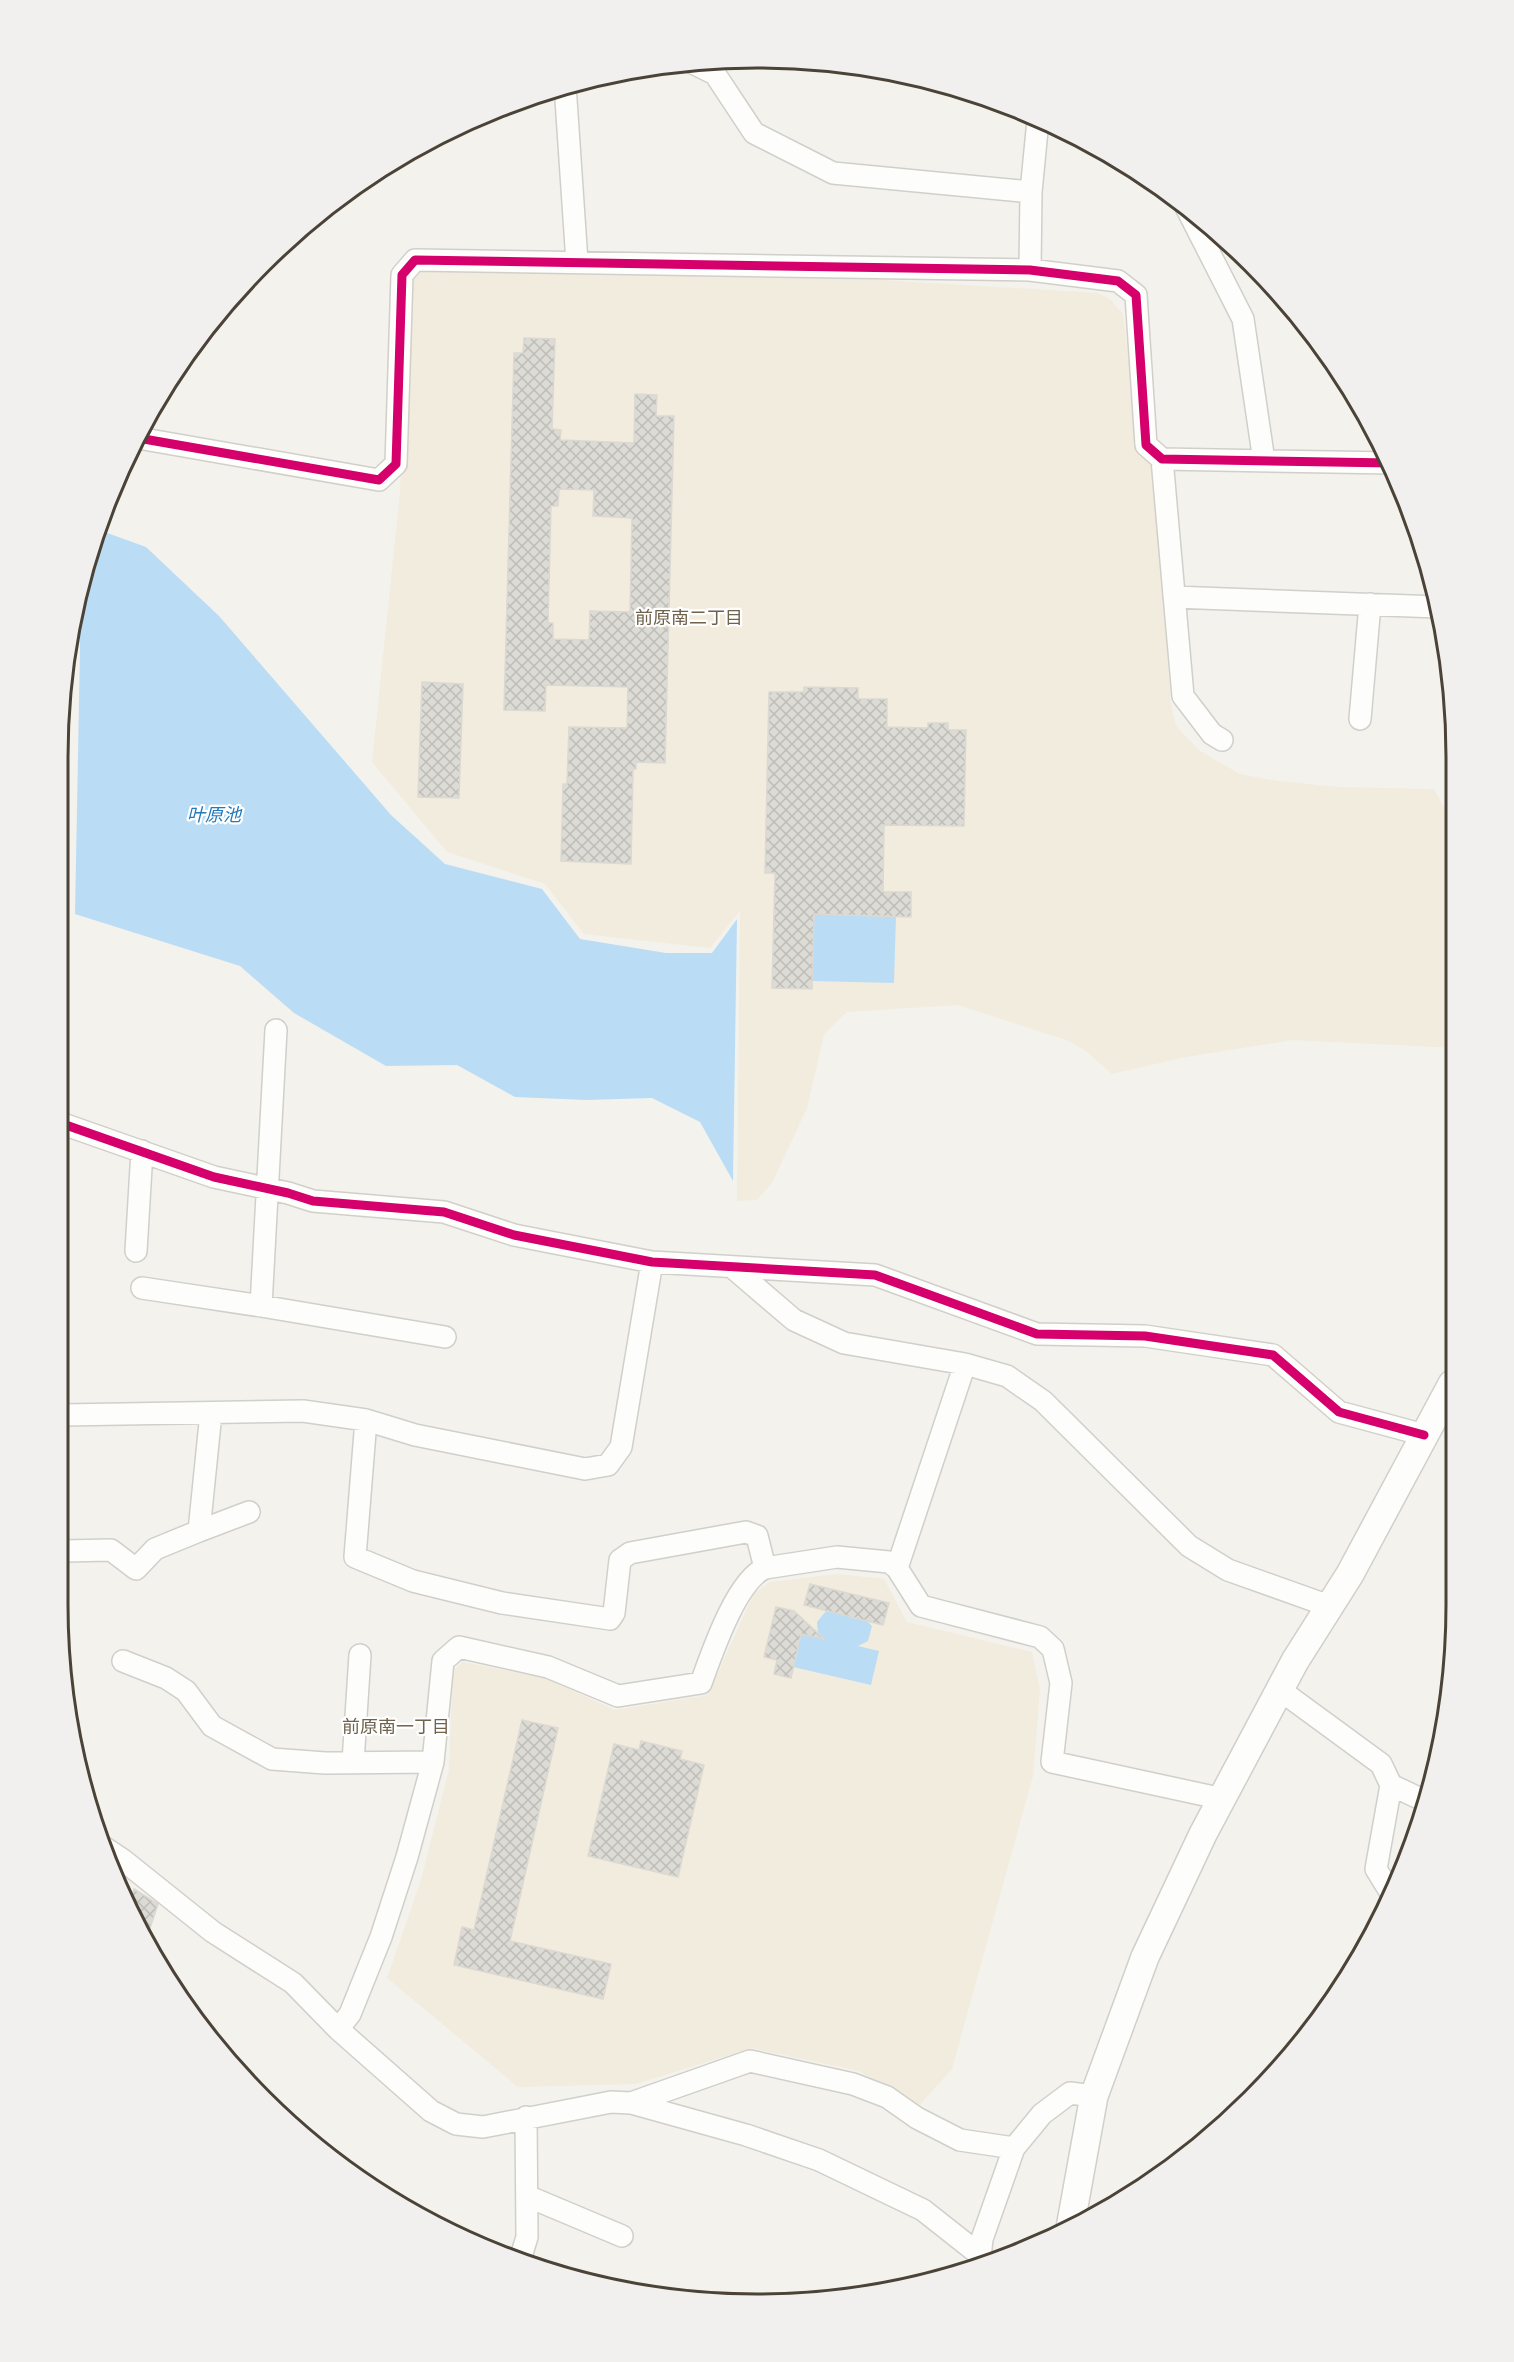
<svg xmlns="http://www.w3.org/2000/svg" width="1514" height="2362" viewBox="0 0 1514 2362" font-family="'Fira Sans','Noto Sans JP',sans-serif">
	<defs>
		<pattern id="building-cross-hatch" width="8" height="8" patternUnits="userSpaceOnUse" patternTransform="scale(1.5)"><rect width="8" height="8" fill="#dddbd5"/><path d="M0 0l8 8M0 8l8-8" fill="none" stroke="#bfbdb7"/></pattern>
	</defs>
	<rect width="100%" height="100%" fill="#f3f2ed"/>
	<path fill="#f2ecde" d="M422 266 880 280 1098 293 1110 299 1123 314 1140 453 1153 464 1171 704 1176 726 1200 751 1240 774 1278 781 1338 787 1434 789 1455 827 1454 1048 1293 1040 1186 1057 1112 1074 1086 1051 1069 1041 958 1005 847 1012 824 1034 807 1108 772 1183 757 1200 737 1201 740 911 710 948 584 934 545 884 447 852 372 762 400 492 409 279Z
		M838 1574 884 1579 907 1622 1032 1652 1040 1690 1033 1776 952 2069 918 2107 859 2071 752 2048 636 2084 518 2087 387 1978 421 1880 449 1769 453 1670 463 1662 545 1678 615 1710 708 1695 754 1593 770 1582Z"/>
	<path fill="#baddf5" d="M99 530 146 547 219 616 391 815 445 864 542 889 580 939 666 953H712L737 919 733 1181 700 1122 652 1098 586 1100 515 1097 457 1065 386 1066 294 1013 240 966 75 914 80 649 79 605Z
		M814 914 896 917 894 983 812 981Z
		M826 1611 867 1621 872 1626 868 1641 858 1646 879 1651 871 1685 793 1667 801 1634 823 1639 818 1634 817 1622Z"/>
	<path fill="url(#building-cross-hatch)" stroke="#dcd9d2" stroke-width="1.5" fill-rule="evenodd" d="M524 338 555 339 552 429 561 430 560 440 634 443 635 394 657 395 656 416H674L665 763 636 762V769H633L631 864 561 861 563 784H567L569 727 627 728 628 687 546 685 545 711 504 710 514 353H523ZM559 489 594 490 593 516 632 518 630 612 590 611 589 640 553 639V623H548L551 506H558Z
		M422 682 463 684 459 798 418 797Z
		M804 687 858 688V699H887V727L928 728V723H948V730H966L964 826 884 825 883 892H911V917L814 914 812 989 772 988 775 873H765L769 692H804Z
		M810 1584 889 1603 883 1625 804 1605Z
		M776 1607 794 1611 824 1639 801 1634 791 1678 774 1674 777 1660 764 1657Z
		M522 1720 558 1728 510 1941 611 1964 603 1999 454 1965 462 1927 474 1930Z
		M641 1741 682 1751 680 1759 704 1765 678 1877 588 1856 614 1744 639 1750Z
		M134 1889 158 1904 147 1937 130 1902Z"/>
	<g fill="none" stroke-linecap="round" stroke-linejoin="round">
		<g stroke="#d1cfca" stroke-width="24">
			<path id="minor" d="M691 62 715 74 754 133 833 173 1031 192
				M565 85 577 262
				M1186 207 1243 319 1264 461
				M1030 270 1031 192 1038 120
				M138 438 379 480 396 464 402 275 415 260 1030 270 1118 281 1136 295 1146 445 1162 459 1391 463
				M1162 459 1183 696 1212 734 1222 740
				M1174 597 1438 607
				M1360 719 1370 604
				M276 1030 261 1306 445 1337
				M63 1124 214 1177 288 1193 313 1201 444 1212 514 1235 652 1262 875 1275 1037 1334 1145 1336 1273 1355 1339 1412 1424 1435
				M136 1251 142 1151
				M732 1267 794 1320 844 1343 965 1364 1007 1376 1043 1401 1189 1546 1228 1570 1329 1606
				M142 1288 261 1306
				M211 1413 199 1531 249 1512
				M63 1415 303 1411 366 1420 415 1435 585 1469 608 1465 621 1447 652 1262
				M366 1420 355 1557 413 1581 502 1603 610 1619 614 1613 620 1560 630 1553 746 1532 757 1536 765 1568
				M63 1551 111 1550 136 1569 155 1549 199 1531
				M897 1568 965 1364
				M123 1661 166 1678 186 1691 212 1726 272 1759 325 1763 433 1762
				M1280 1690 1381 1764 1391 1785 1376 1869 1389 1890 1393 1892
				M353 1762 360 1655
				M1391 1785 1423 1800
				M102 1846 123 1860 213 1932 293 1983 338 2029 431 2111 456 2124 483 2127 611 2102 631 2103 750 2061 853 2084 887 2097 917 2118 960 2140 1014 2148
				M338 2029 350 2014 381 1937 407 1857 433 1762 443 1661 459 1647 548 1667 618 1696 701 1683C712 1653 736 1581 765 1568L837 1557 889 1562 897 1568 921 1606 1040 1637 1053 1649 1061 1683 1052 1762 1223 1799
				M631 2103 746 2135 819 2160 923 2210 980 2255
				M527 2196 622 2236
				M519 2263 527 2237 526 2117
				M979 2267 982 2239 1014 2148 1042 2114 1070 2093 1094 2096"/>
		</g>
		<g stroke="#d1cfca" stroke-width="30">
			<path id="tertiary" d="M1070 2228 1094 2096 1145 1957 1203 1834 1295 1661 1350 1574 1452 1384"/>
		</g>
		<use href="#minor" stroke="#fdfdfc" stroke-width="21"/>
		<use href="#tertiary" stroke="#fdfdfc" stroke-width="27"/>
		<g stroke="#fff" stroke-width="13">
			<path id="cycleway" d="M138 438 379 480 396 464 402 275 415 260 1030 270 1118 281 1136 295 1146 445 1162 459 1391 463
				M63 1124 214 1177 288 1193 313 1201 444 1212 514 1235 652 1262 875 1275 1037 1334 1145 1336 1273 1355 1339 1412 1424 1435"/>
		</g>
		<use href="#cycleway" stroke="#d6006c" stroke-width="9"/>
	</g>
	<g text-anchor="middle" stroke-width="4.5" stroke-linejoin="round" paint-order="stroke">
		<g font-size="18" fill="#70624c" stroke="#fff">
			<text x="689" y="624">前原南二丁目</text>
			<text x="396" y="1733">前原南一丁目</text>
		</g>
		<g font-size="18" font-style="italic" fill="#217abc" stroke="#fff">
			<text x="214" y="821">叶原池</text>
		</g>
	</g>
	<path d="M0 0H1514V2362H0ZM757 68H757A689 689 0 0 1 1446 757V1605A689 689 0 0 1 757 2294H757A689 689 0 0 1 68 1605V757A689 689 0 0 1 757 68Z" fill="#f1f0ef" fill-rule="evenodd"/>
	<path fill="none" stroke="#4b4337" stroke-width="3" d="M757 68H757A689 689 0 0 1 1446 757V1605A689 689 0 0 1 757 2294H757A689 689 0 0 1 68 1605V757A689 689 0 0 1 757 68Z"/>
</svg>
